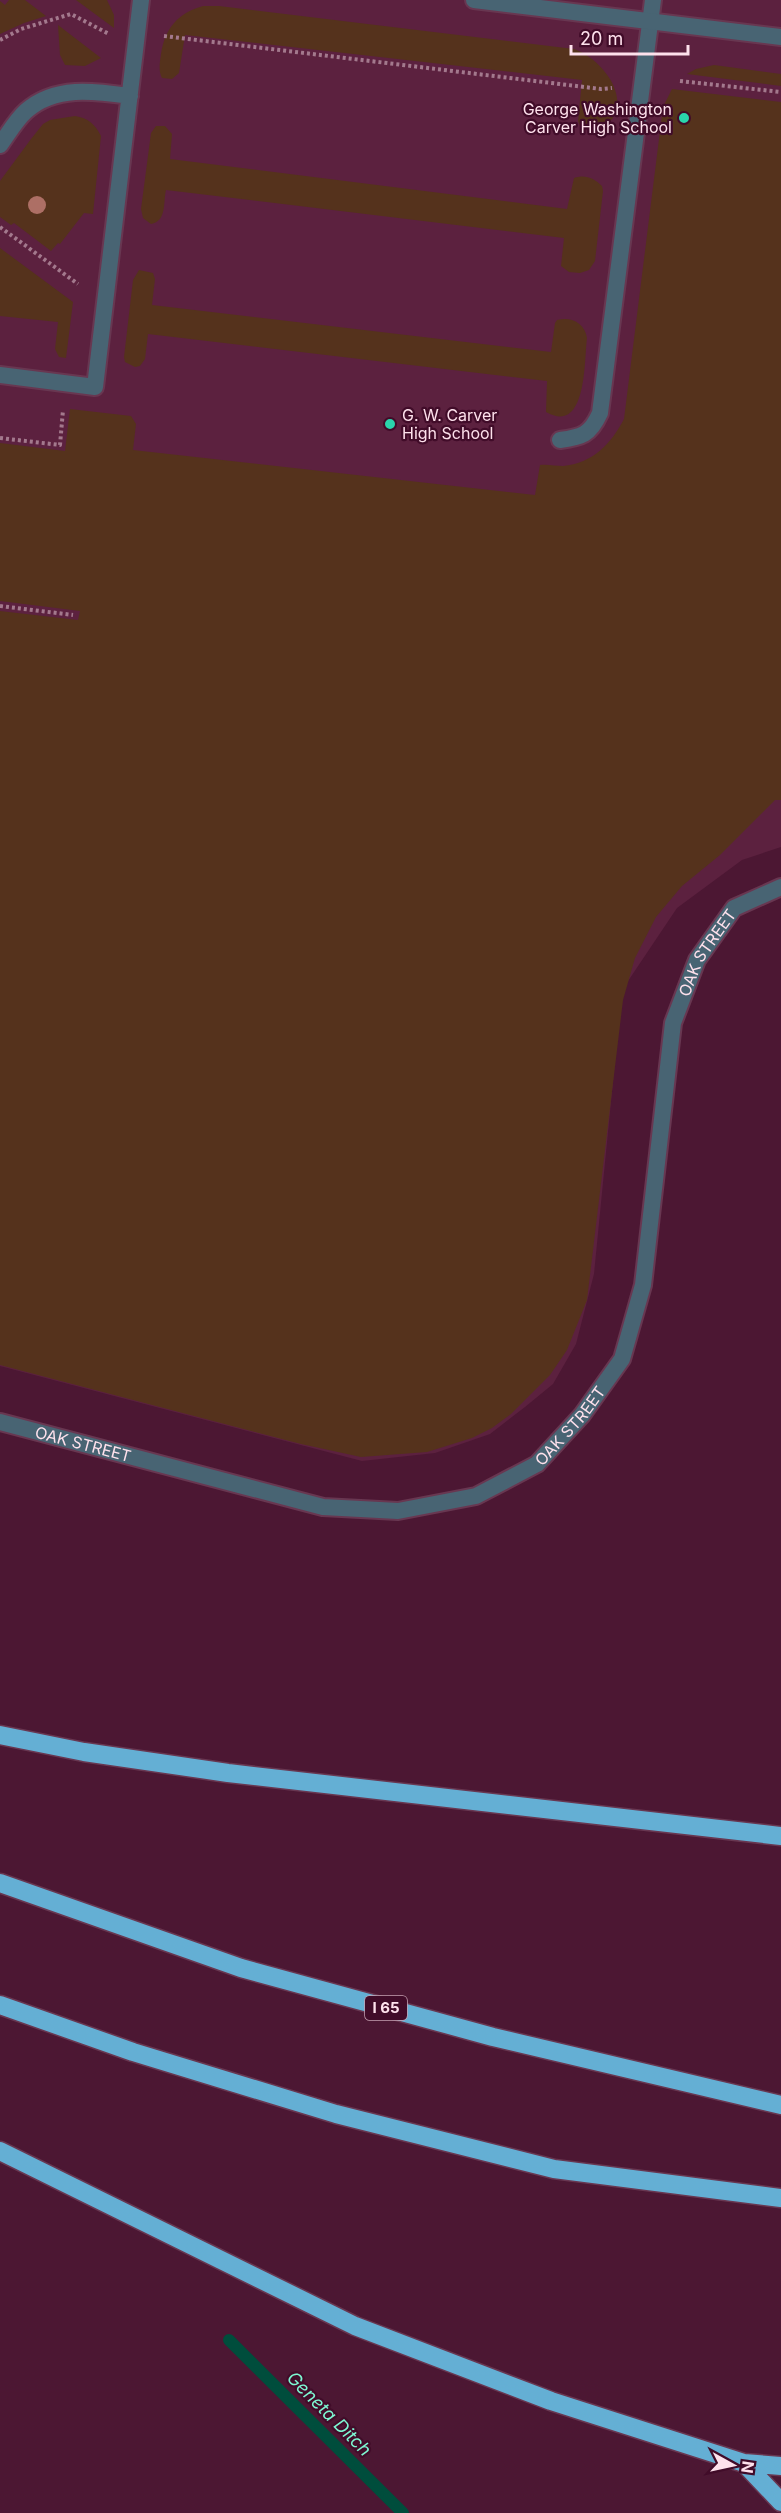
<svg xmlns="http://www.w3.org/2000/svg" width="781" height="2513" viewBox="0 0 781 2513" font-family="Inter,sans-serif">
	<rect width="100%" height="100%" fill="#4c1733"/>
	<path fill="#5c213f" d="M0 0H781V847L742 860 677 908 622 990 594 1274 576 1344 553 1384 525 1407 490 1434 435 1453 362 1461 0 1366Z"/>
	<path fill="#55321c" d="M9 0H25L46 16 24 23 0 34V1L5 5Z
		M76 0H107L114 15V28Z
		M203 6H219L574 49C602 58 637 103 604 127L580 126 578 121 582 80 185 35 179 73 172 79 162 78C158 70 160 62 161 54 165 28 178 13 203 6Z
		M58 25 101 58 85 66 65 65 60 55Z
		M714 65 781 74V86L687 74 696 69Z
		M672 89 781 102V800H775L720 855 682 886 656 917 635 958 623 1000 587 1300 567 1350 550 1375 511 1414 492 1428 472 1438 427 1452 361 1457 301 1444 0 1365V611L78 620 80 611 0 601V443L65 451 70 409 131 416 136 424 133 450 535 495 540 465C548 464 555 466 563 466 593 463 611 444 624 419L663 107Z
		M75 116C88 118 95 124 101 136L93 214 84 213 60 244 58 243 51 251 14 223 11 225 0 217V181L31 139 43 124 50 120Z
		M156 126H165L172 134 170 159 567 209 574 178C585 174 594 178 602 186L603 191 595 261 589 270 580 273 569 272 561 266 564 238 166 190C163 203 167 221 151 224L143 218 141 209 151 133Z
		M0 248 73 302 66 358 59 357 55 349 58 322 0 316Z
		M139 270 153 273 155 279 152 305 551 352 555 323 557 320C571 316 585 323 587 338 584 362 587 435 546 412L547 381 148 334 145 359 140 366 135 367 125 362 124 357 133 280Z"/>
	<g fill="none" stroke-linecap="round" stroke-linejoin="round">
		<path stroke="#004d3c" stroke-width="12" d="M229 2340 403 2513"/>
		<g stroke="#683751" stroke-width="20">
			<path id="service" d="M0 145C8 134 16 120 26 111 55 85 95 91 130 96
				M0 375 95 387 141 0
				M560 440C582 437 590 435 600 413L653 0"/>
		</g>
		<g stroke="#683751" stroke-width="20">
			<g id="minor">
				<path d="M474 0 781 37"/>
				<path id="s1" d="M0 1422 323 1507 398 1511 476 1496 537 1464 582 1415 622 1359 643 1285 673 1023 697 960 734 908 781 887"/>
			</g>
		</g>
		<g stroke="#683751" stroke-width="21">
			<path id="motorway" d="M0 1735 84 1752 228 1773 781 1836
				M0 1883 241 1968 493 2037 781 2105
				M0 2005 133 2052 336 2114 554 2169 781 2198
				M0 2151 355 2326 551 2401 744 2463 781 2466
				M744 2463 781 2502"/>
		</g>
		<path stroke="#a3798d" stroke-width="4" stroke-dasharray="3 3" stroke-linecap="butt" d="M164 36 601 89 612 88
			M0 40 21 29 71 14 109 34
			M680 81 781 92
			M0 227 78 284
			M0 438 60 445 63 410
			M0 606 73 615"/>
		<use href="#service" stroke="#486473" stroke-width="16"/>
		<use href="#minor" stroke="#486473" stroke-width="16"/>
		<use href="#motorway" stroke="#64afd4" stroke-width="18"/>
	</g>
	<circle fill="#ad6f65" cx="37" cy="205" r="9"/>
	<g fill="#2ad5ac" stroke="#410c29" stroke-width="2">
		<circle cx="684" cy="118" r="6"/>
		<circle cx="390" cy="424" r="6"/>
	</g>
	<g text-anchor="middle" stroke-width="4.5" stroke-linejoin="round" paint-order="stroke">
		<rect fill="#410c29" stroke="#c5a1b2" stroke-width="1.5" x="365" y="1996" width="42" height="24" rx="4.5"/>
		<g font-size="15" font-weight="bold" fill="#fee1ec">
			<text x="386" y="2013">I 65</text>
		</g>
		<g font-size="16" fill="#fee1ec" stroke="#410c29" text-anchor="end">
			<text x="672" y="115">George Washington<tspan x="672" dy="18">Carver High School</tspan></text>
			<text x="402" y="421" text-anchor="start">G. W. Carver<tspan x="402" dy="18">High School</tspan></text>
		</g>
		<g font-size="16" fill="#fee1ec" stroke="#410c29">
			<text dy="6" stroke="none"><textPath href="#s1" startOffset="1112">OAK STREET</textPath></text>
			<text dy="6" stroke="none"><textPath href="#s1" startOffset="608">OAK STREET</textPath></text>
			<text dy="6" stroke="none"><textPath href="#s1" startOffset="86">OAK STREET</textPath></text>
		</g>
		<g font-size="18" font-style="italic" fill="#7df6d1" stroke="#410c29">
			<text transform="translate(329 2414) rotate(45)" y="6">Geneta Ditch</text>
		</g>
	</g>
	<g transform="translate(733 2465) rotate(98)" stroke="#410c29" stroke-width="4.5" paint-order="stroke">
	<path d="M0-4.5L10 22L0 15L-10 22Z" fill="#fee1ec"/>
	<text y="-9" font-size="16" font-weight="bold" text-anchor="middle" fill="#fee1ec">N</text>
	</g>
	<path d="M571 45v9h117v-9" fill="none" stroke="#fee1ec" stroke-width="3"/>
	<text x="580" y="45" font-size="18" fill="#fee1ec" stroke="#410c29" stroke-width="4.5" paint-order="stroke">20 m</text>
</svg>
